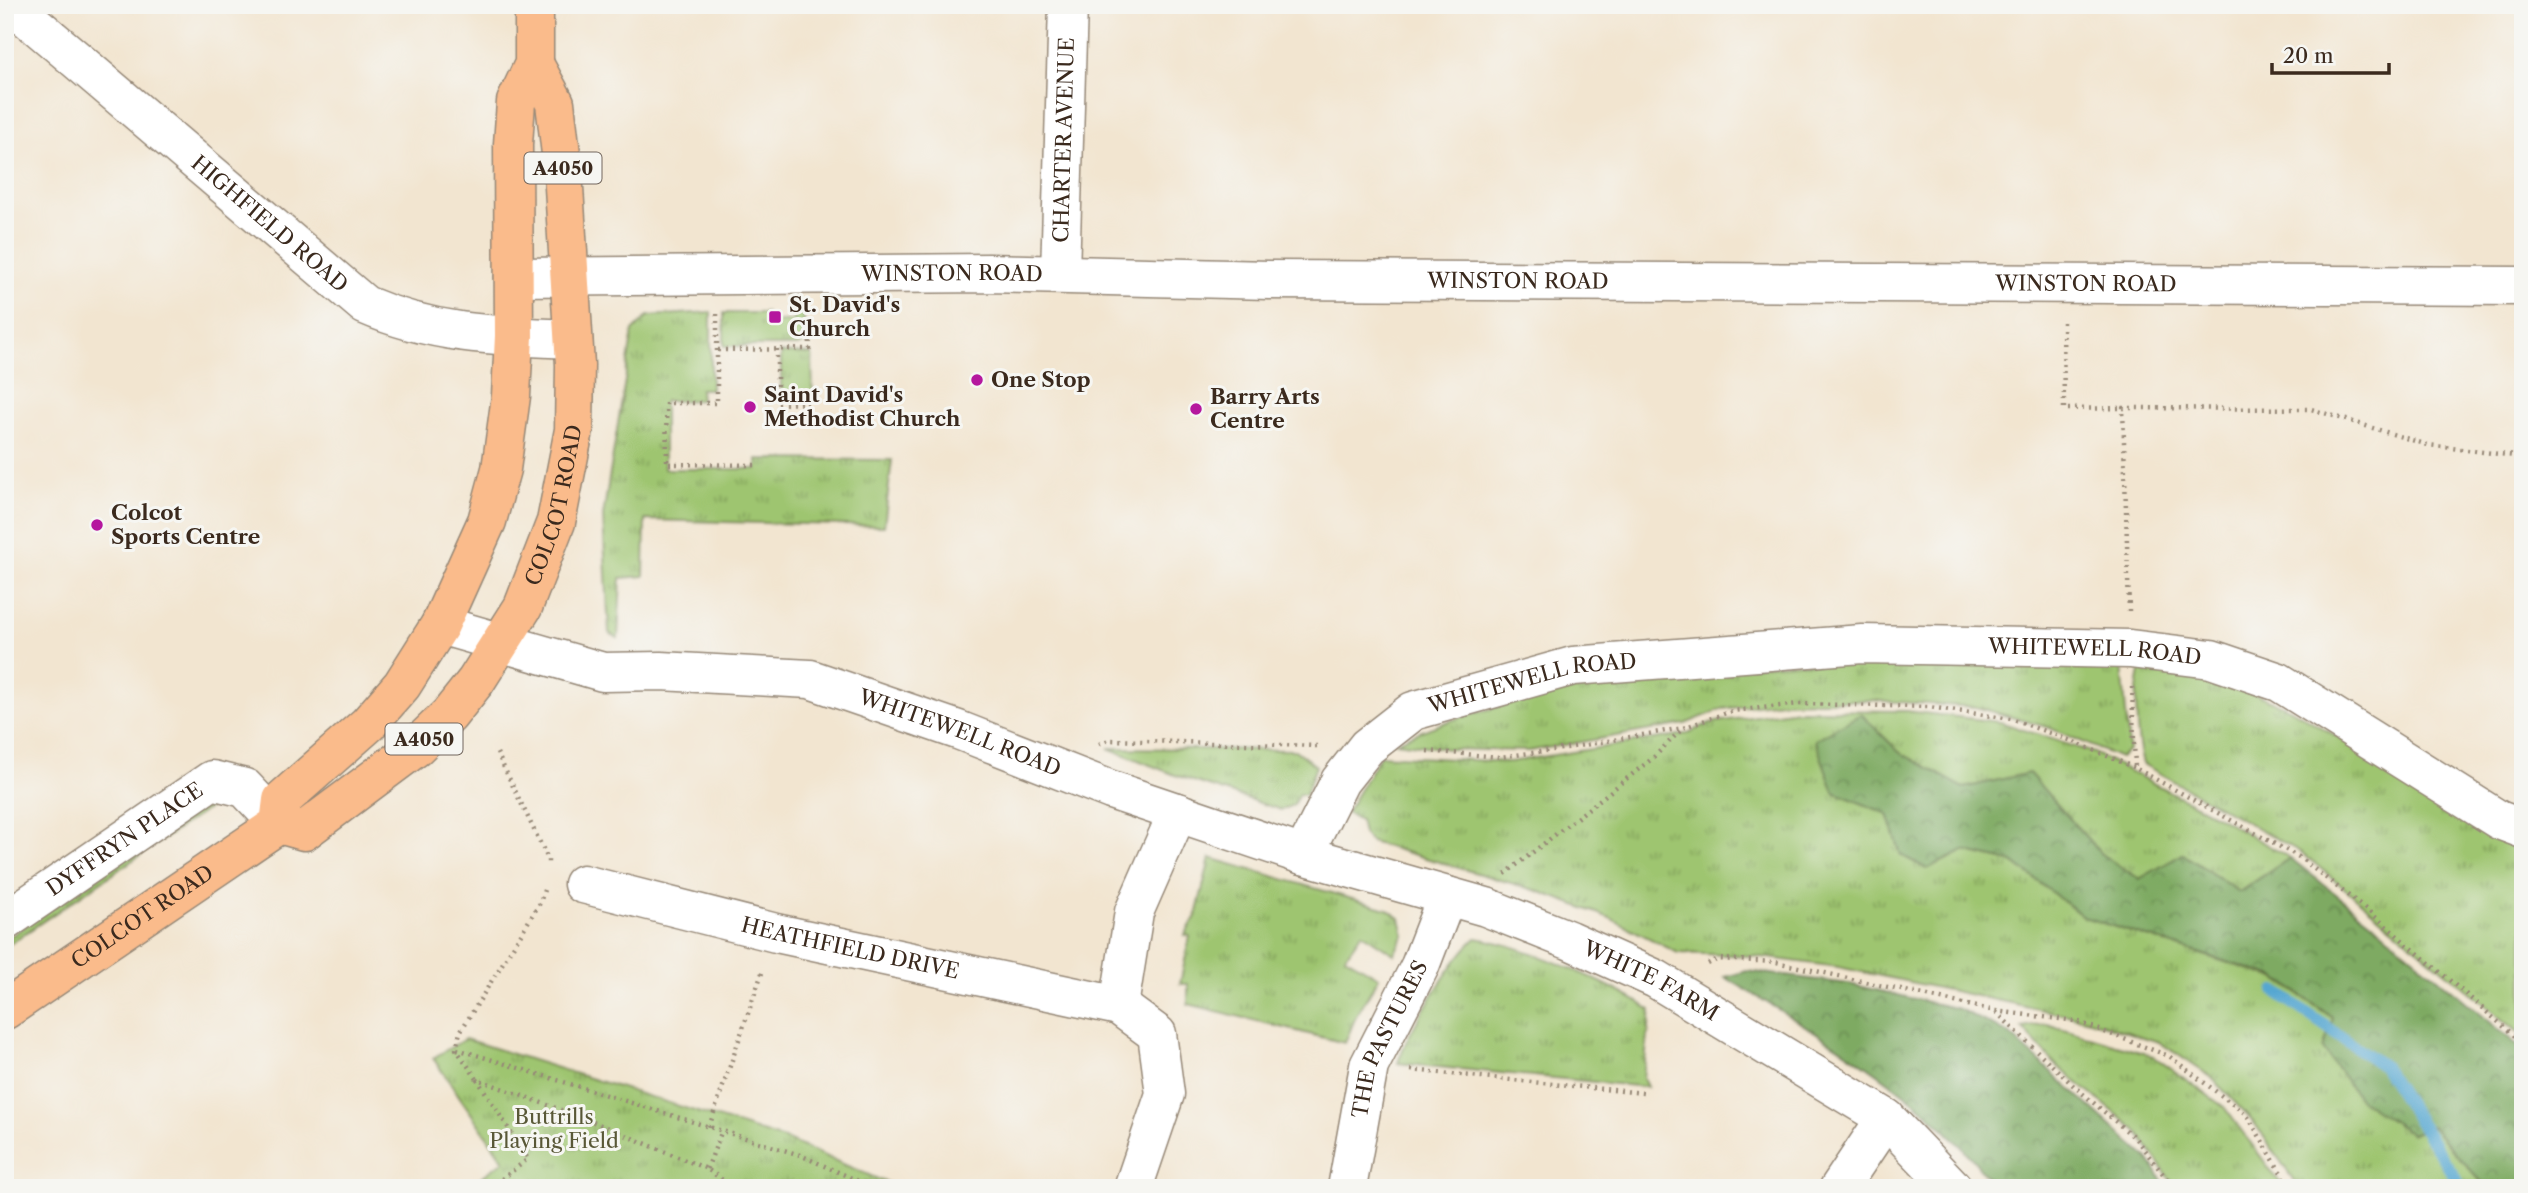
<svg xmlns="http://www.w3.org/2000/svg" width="2528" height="1193" viewBox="0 0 2528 1193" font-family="'Libre Caslon Text',serif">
	<defs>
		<pattern id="grass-tufts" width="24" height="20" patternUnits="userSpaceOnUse" patternTransform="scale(1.75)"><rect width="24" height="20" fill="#9ec570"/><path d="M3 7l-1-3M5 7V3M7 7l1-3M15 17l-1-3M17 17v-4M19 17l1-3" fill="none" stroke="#82a05b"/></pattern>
		<pattern id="forest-crowns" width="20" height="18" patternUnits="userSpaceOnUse" patternTransform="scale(1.75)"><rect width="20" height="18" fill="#7eaa62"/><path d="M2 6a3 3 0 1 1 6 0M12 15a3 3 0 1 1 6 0" fill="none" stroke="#688b50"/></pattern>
	</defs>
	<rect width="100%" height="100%" fill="#f6f6f2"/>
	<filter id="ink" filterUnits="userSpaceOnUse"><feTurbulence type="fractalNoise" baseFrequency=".0143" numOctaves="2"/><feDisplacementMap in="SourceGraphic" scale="14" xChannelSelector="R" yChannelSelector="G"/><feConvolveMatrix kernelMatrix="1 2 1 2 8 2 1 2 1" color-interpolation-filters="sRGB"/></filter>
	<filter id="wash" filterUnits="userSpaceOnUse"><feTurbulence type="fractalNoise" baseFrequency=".00686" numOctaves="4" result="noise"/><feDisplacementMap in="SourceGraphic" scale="28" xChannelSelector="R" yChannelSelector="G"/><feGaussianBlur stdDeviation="1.57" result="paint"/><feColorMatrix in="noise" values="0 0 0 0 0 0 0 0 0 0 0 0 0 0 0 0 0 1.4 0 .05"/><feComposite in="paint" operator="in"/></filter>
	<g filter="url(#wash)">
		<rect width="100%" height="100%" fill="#f2e5d0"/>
		<path fill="url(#grass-tufts)" stroke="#6c7847" stroke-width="2" d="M711 312V389H700L701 400 664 401V469H757V459L892 460 884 526 645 520 644 576 621 578 618 638 609 633 603 516 633 331 648 316Z
			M724 313H766L767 323 794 321 795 313 804 314 803 344 797 346H724Z
			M781 353 812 354 813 401 781 400Z
			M1792 663 2122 665 2129 750 2120 758 2050 728 1976 707 1867 700 1782 702 1722 709 1685 724 1529 751 1448 749 1396 742C1434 724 1473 713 1513 703 1607 679 1695 669 1792 663Z
			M2142 666 2222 680 2291 709 2523 848V1036L2302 853 2143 764C2136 740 2133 689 2142 666Z
			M1797 710 1906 711 2000 722 2094 753 2215 815 2290 858 2239 892 2183 854 2140 879 2101 854 2029 773 1964 788 1899 752 1861 714 1834 792 1888 814 1901 855 1927 869 1964 851 2014 863 2084 917 2275 978 2333 1018 2487 1188H2299L2255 1124 2211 1077 2159 1042 2086 1019 1838 967 1754 956 1678 953 1610 918 1538 891 1371 842 1363 834 1360 820 1346 813 1380 755 1510 762 1686 734 1710 723Z
			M1108 748 1295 750 1316 766 1305 795 1299 794 1293 805 1281 810 1175 775Z
			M207 803 215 804 5 947V940Z
			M1210 858 1387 909 1400 918 1404 935 1394 954 1362 933 1345 957 1379 977 1356 1016 1345 1043 1188 1004V984H1180L1190 936 1185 935 1196 916Z
			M1476 938C1524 945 1609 983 1651 1010L1643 1078 1647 1087 1398 1063C1406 1034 1453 958 1476 938Z
			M2047 1024 2153 1056 2224 1107 2284 1188H2176L2136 1130 2057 1066 2022 1028Z
			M465 1039 787 1140 899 1188H466L504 1161 433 1058Z"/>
		<path fill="url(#forest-crowns)" stroke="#5c6a40" stroke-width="2" d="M1861 714 1899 752 1964 788 2029 773 2101 854 2139 879 2183 854 2239 892 2290 858 2373 923 2523 1050V1188H2487L2431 1126 2412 1134 2360 1100 2323 1049 2333 1018 2275 977 2084 917 2014 863 1964 851 1927 869 1901 855 1888 814 1834 792 1815 740Z
			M1747 971 1849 984 1959 1009 2008 1033 2148 1159 2167 1188H1995C1927 1091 1823 1038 1725 977Z"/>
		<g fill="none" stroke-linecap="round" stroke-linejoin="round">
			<path stroke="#57a7d1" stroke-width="12" d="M2275 991 2383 1066 2462 1188"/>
		</g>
	</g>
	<g filter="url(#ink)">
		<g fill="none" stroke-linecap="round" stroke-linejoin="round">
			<g stroke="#968877" stroke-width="41">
				<g id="minor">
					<path id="s1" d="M12 5 365 305C434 335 499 336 573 339"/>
					<path id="s2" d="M1060 273 1068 5"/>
					<path id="s3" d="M514 277 989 273 1269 280 2523 286"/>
					<path id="s4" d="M440 625 603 672 661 671 810 679 958 730 1111 790 1303 855 1340 781 1367 747 1413 711 1573 666 1862 644 2130 649 2211 659 2279 682 2499 820 2523 829"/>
					<path id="s5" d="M1303 855 1486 907 1569 940 1656 979 1886 1118 1953 1188"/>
					<path id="s6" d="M583 884 776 933 1119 1006 1157 1034 1165 1094 1133 1188"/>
					<path id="s7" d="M5 921 212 780 245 788 279 824"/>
					<path d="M1119 1006 1134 912 1178 812"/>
					<path id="s8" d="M1347 1188 1369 1066 1420 966 1447 896"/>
					<path d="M1839 1188 1886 1118"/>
				</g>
			</g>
			<g stroke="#968877" stroke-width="41">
				<g id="major">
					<path id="s9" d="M279 824 304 831 415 748 449 715 476 681 523 607 556 522 574 430 575 365 563 171 555 103 534 64"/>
					<path id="s10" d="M5 1010 279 824 282 800 368 724 402 685 440 625 487 521 501 469 511 396 514 336 513 144 516 102 534 64V5"/>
				</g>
			</g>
			<path stroke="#968877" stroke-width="4.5" stroke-dasharray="2 5" stroke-linecap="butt" d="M717 314V403H666L667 464 756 465
				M2063 322 2064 409 2123 408
				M777 349V404L813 403
				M718 350 810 349 809 312
				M2129 611 2123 408 2311 409 2428 445 2523 457
				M2132 687 2135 768 2299 857 2372 914 2523 1043
				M1099 744 1109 740 1317 746
				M1427 751 1500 757 1561 749 1683 728 1732 711 1799 704 1929 707 2011 719 2072 741 2135 768
				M497 753 548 859V867
				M1505 874 1653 758 1682 729
				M544 890 540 903 460 1032 456 1049 477 1079 591 1121 707 1169 734 1188
				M1708 964 1718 959 1776 962 1995 1011 2076 1021 2169 1056 2247 1115 2290 1188
				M1996 1012 2075 1087 2135 1138 2174 1188
				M457 1049 800 1155 874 1188
				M1411 1070 1643 1093
				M477 1079 528 1159 490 1188
				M709 1127 763 970
				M707 1169 722 1130"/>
			<use href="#minor" stroke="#fff" stroke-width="38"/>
			<use href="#major" stroke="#fabb8b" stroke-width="38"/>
		</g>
	</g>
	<g fill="#b5179e" stroke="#f6f6f2" stroke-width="2.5">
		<rect x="768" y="310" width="14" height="14" rx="3.5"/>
		<circle cx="977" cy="380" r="7"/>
		<circle cx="750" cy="407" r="7"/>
		<circle cx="1196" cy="409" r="7"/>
		<circle cx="97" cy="525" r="7"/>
	</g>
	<g text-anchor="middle" stroke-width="6" stroke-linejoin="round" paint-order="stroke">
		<g fill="#f6f6f2" stroke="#73675e" stroke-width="2">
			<rect x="524.5" y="152.5" width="77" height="31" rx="5"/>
			<rect x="385.5" y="723.5" width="77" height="31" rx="5"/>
		</g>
		<g font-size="19" font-weight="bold" fill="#3b2a1e">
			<text x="563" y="175">A4050</text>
			<text x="424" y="746">A4050</text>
		</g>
		<g font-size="21" fill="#3b2a1e" stroke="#f6f6f2">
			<text dy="7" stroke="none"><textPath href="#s2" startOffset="133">CHARTER AVENUE</textPath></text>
			<text dy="7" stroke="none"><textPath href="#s1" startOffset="338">HIGHFIELD ROAD</textPath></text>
			<text dy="7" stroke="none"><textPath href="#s3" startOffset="438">WINSTON ROAD</textPath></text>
			<text dy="7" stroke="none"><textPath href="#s3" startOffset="1004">WINSTON ROAD</textPath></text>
			<text dy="7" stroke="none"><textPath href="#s3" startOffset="1572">WINSTON ROAD</textPath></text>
			<text dy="7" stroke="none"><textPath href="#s9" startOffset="450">COLCOT ROAD</textPath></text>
			<text dy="7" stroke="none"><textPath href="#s4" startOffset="1774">WHITEWELL ROAD</textPath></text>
			<text dy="7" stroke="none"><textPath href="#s4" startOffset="1208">WHITEWELL ROAD</textPath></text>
			<text dy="7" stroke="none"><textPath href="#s4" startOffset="536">WHITEWELL ROAD</textPath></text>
			<text dy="7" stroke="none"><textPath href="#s7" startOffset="145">DYFFRYN PLACE</textPath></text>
			<text dy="7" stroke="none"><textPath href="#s10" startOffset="166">COLCOT ROAD</textPath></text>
			<text dy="7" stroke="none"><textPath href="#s6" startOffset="275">HEATHFIELD DRIVE</textPath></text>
			<text dy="7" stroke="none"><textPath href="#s5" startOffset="371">WHITE FARM</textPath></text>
			<text dy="7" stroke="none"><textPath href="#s8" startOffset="156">THE PASTURES</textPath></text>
		</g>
		<g font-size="21" font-weight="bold" fill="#3b2a1e" stroke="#f6f6f2" text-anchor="start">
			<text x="789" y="312">St. David's<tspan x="789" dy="24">Church</tspan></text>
			<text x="991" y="387">One Stop</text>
			<text x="764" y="402">Saint David's<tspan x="764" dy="24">Methodist Church</tspan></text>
			<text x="1210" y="404">Barry Arts<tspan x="1210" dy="24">Centre</tspan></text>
			<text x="111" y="520">Colcot<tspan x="111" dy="24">Sports Centre</tspan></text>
		</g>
		<g font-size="21" fill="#595837" stroke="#f6f6f2">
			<text x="554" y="1124">Buttrills<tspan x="554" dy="24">Playing Field</tspan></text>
		</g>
	</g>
	<rect width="2528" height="1193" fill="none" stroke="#f6f6f2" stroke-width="28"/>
	<path d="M2272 63v10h117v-10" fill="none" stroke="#3b2a1e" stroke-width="3.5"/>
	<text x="2283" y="63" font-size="21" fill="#3b2a1e" stroke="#f6f6f2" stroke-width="5" paint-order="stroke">20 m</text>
</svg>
